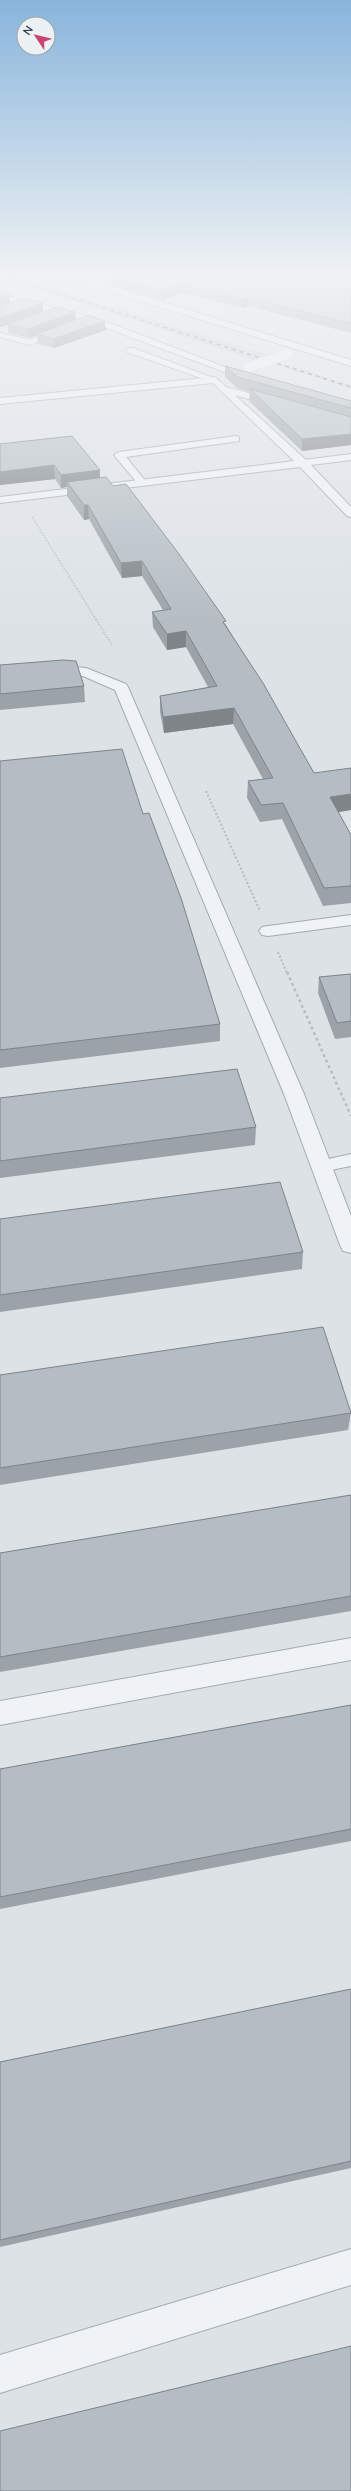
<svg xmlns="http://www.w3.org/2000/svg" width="351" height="2491" viewBox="0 0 351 2491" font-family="Mulish,sans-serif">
	<rect width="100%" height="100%" fill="#dde2e7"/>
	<path fill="#cbd2d9" d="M0 277H17L269 355 254 360Z"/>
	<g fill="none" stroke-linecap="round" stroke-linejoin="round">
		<g stroke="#a3aab1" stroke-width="2">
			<path id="service" d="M55 277H85C79 281 58 281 55 277Z
				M58 329 65 331 30 345 0 337V333L29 340Z
				M127 348H133L219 380 212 382 127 352Z
				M226 387 278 401 279 403 275 406 223 392 222 390Z
				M236 436 239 437V441L126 457 147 483 142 486 139 485 114 455 119 452Z
				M351 454V460L303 466 298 463 303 460Z
				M351 1154V1166L321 1172 315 1170 312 1166 315 1162Z
				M351 1638V1660L0 1725V1701Z"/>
		</g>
		<g stroke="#a3aab1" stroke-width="2">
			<path id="minor" d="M77 277H86L94 281 351 360V366L88 285Z
				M0 294 99 319 238 372 230 374 93 323 0 300Z
				M215 377 307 461 351 507V517L347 516 300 467 0 503V497L294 461 213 383 0 404V398Z
				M43 664 86 668 126 684 128 687 304 1094 351 1216V1253L343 1251 340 1245 284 1094 115 690 83 676 43 672 0 677V669Z
				M351 915V925L268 936 262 935 259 931 262 927 268 926Z
				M351 2249V2285L0 2393V2355Z"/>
		</g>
		<path stroke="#b8bdc1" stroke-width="1" stroke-dasharray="1.5 1.5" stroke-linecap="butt" d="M26 282 39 279"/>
		<path stroke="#b8bdc1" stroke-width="1.5" stroke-dasharray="1.5 1.5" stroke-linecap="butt" d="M32 517 112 645"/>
		<path stroke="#b8bdc1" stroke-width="2" stroke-dasharray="2 2" stroke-linecap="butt" d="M206 791 260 911
			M278 952 287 973"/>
		<path stroke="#b8bdc1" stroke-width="2.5" stroke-dasharray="3 3" stroke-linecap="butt" d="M287 972 351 1116"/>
		<use href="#service" fill="#f0f3f5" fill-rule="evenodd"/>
		<use href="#minor" fill="#f0f3f5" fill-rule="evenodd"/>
		<g stroke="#778590" stroke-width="2">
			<path id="rail" d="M7 277 351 387"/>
		</g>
		<use href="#rail" stroke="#ecf1f5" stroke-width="1.5" stroke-dasharray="4" stroke-linecap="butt"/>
		<g stroke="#a3aab1" stroke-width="10" stroke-linecap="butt">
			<path id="minor-bridge" d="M249 367 287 354"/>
		</g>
		<use href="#minor-bridge" stroke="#f0f3f5" stroke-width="10"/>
	</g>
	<path fill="#9ba3a8" d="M111 276H351V333L248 306 243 308 181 293 162 300 111 285Z
		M10 295V302L43 311 75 312 76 320 106 330 54 348 38 344 37 335 29 338 8 333V325L0 327Z
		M225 366 351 401V445L302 451 249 401 250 392 237 388 225 377Z
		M0 444 100 470V478L226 625 314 773 338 812 351 835V903L323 906 282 819 260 822 247 798 248 781 263 779 233 724 164 733 160 712V696L208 687 186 647 167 650 153 627 152 612 163 610 142 576 122 578 89 519 84 520 67 496V487L61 488 55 479 0 485Z
		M0 665 84 686 85 702 0 710Z
		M0 761 143 814 220 1024V1041L0 1068Z
		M351 974V1037L335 1039 318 993 319 977Z
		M0 1098 256 1127 255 1145 0 1178Z
		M0 1219 303 1252 302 1269 0 1312Z
		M0 1375 351 1413 348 1430 0 1485Z
		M351 1495V1611L0 1672V1553Z
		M351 1705V1841L0 1909V1769Z
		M351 1989V2168L0 2247V2062Z"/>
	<path fill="#7e8488" d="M181 285V293L162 300V292Z
		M10 295V304L0 308V299Z
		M248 298V306L243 308V300Z
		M43 303V312L7 324V325L0 327V318Z
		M75 312 76 321 37 334V335L29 338 28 329Z
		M105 321 106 330 54 348 53 339Z
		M351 434V445L302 451V439Z
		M54 465 55 479 0 485V472Z
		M100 470V483L67 482V487L61 488V475Z
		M84 505H88L89 519 84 520Z
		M142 561V576L122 578 121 563Z
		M186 631V647L167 650V634Z
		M234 708 233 724 164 733 163 717Z
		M351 794V810L328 814 330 797Z"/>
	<path fill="#b4bdc3" stroke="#7e8488" d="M111 276H351V324L248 298 243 300 181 285 162 292 111 277Z
		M0 293 10 295 0 299Z
		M24 299 43 303 0 318V305Z
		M57 307 75 312 28 329 7 324Z
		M88 315 105 321 53 339 37 334Z
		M225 366 351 401V408L237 377Z
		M250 389 351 417V434L302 439Z
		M72 436 100 470 61 475 54 465 0 472V444Z
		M106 477 113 486 126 484 179 554 226 621 223 622 263 683 314 773 351 768V794L330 797 351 835V886L324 888 283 803 261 805 248 781 273 778 234 708 163 717 160 696 217 686 186 631 167 634 152 612 171 609 142 561 121 563 88 505H84L67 482Z
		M63 660 76 661 84 686 0 694V665Z
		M122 749 143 814 149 813 181 898 220 1024 0 1050V761Z
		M351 974V1021L337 1023 319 977Z
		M237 1069 256 1127 0 1161V1098Z
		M280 1182 303 1252 0 1295V1219Z
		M323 1327 351 1413 0 1468V1375Z
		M351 1495V1596L0 1657V1553Z
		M351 1705V1829L0 1897V1769Z
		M351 1989V2161L0 2240V2062Z
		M351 2346V2491H0V2431Z"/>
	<linearGradient id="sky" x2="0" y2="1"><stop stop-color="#88b5db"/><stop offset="0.44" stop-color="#f0f2f4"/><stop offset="1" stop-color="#f0f2f4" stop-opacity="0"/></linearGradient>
	<rect width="351" height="625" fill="url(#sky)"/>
	<g transform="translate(36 36) rotate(305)"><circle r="19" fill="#ecf1f5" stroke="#9da5ab"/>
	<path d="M0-3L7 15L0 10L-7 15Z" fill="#cc426e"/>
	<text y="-6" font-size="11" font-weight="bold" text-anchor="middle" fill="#27333d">N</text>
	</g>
</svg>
